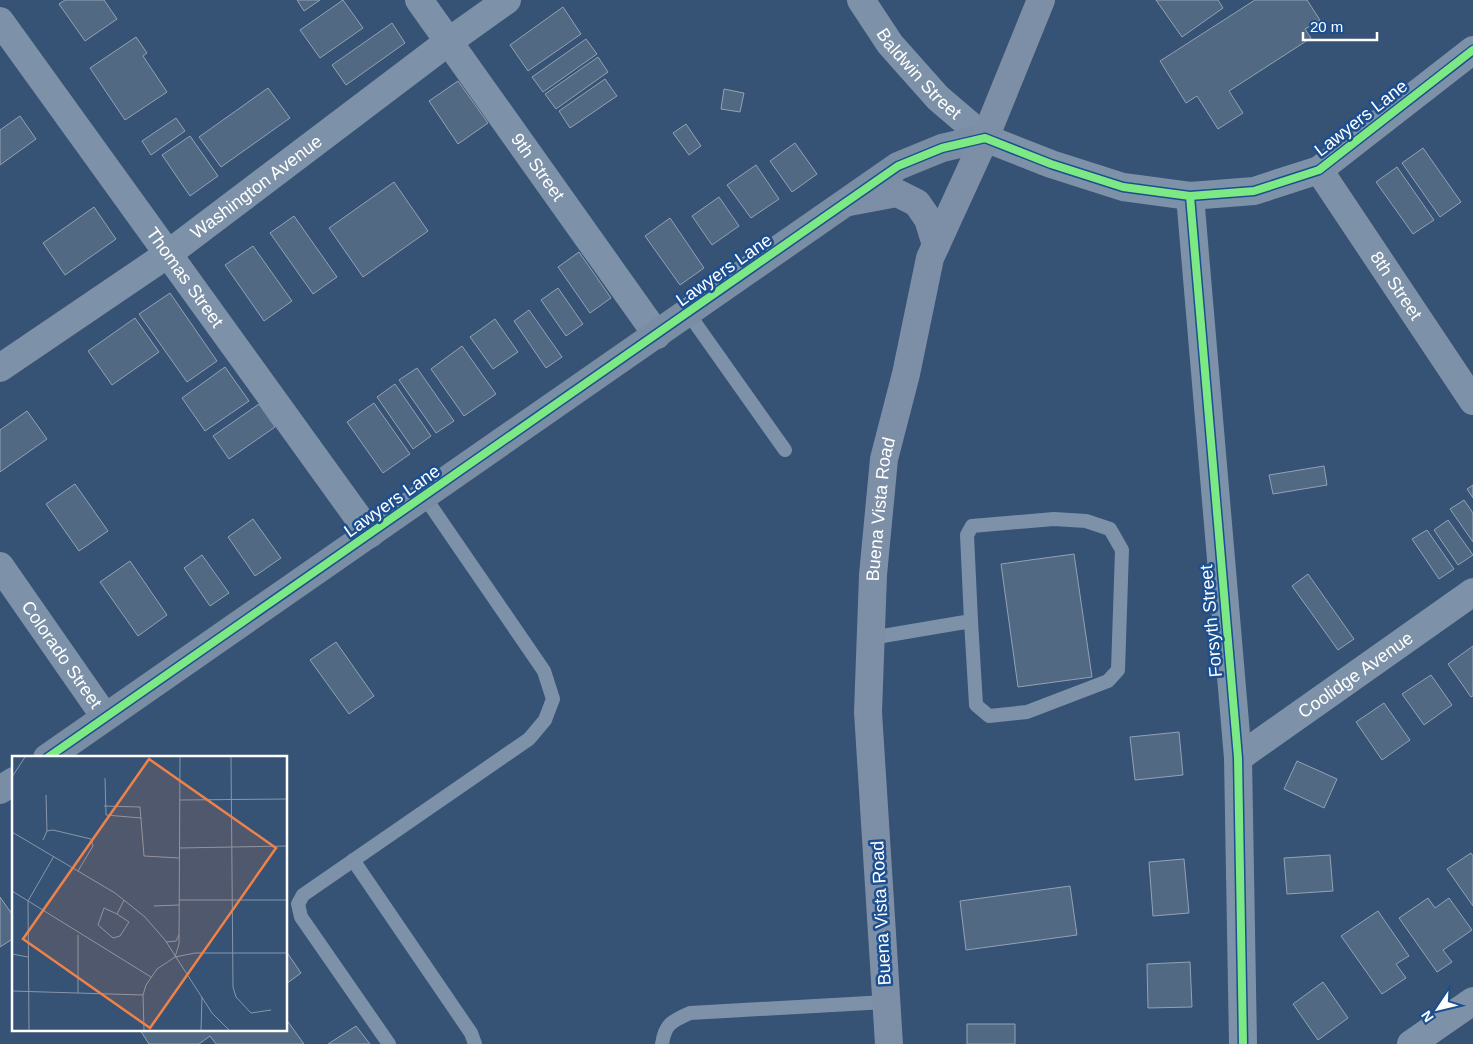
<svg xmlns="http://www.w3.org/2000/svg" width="1473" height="1044" viewBox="0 0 1473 1044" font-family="Arial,sans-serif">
	<rect width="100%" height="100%" fill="#365274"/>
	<path fill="#526984" stroke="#92a2b6" d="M65 0H104L117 19 85 41 59 4Z
		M297 0H320L304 11Z
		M343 0 363 28 320 58 300 30Z
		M1156 0H1218L1223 8 1182 37Z
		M1255 0H1307L1320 20 1305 29 1311 38 1229 91 1243 113 1218 129 1197 96 1186 103 1160 61Z
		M563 7 581 34 528 71 510 45Z
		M392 23 405 43 346 85 332 65Z
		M136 37 147 53 143 56 167 92 125 120 90 68Z
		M586 39 597 54 543 92 532 77Z
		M598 57 608 72 556 109 545 94Z
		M605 79 617 96 570 128 559 111Z
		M458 81 488 123 458 144 429 101Z
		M268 88 290 118 221 167 199 137Z
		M724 89 744 93 740 112 721 109Z
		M20 116 36 139 0 165V130Z
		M176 118 185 131 151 155 142 141Z
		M686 124 701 146 689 155 673 133Z
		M190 136 218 176 190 196 162 155Z
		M795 143 817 174 792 192 770 161Z
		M1423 148 1461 202 1440 217 1402 163Z
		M756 165 779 199 751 218 727 185Z
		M1397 167 1434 220 1413 234 1376 182Z
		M394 182 428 231 363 277 329 228Z
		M719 197 739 226 712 245 692 216Z
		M94 207 116 239 65 275 43 243Z
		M294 216 337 277 313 294 270 233Z
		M670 218 704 268 680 285 645 236Z
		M253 246 292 301 264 321 225 265Z
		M579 252 611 298 590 313 558 267Z
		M558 288 583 324 566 336 541 300Z
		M170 293 217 361 187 382 139 314Z
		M529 310 562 357 546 368 514 321Z
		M135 318 159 352 112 385 88 351Z
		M495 319 518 352 493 369 470 337Z
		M462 346 496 394 464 416 431 369Z
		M225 367 249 401 205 431 182 398Z
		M417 368 454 421 436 433 399 380Z
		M395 384 431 436 413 449 377 397Z
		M374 403 410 454 383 473 347 422Z
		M259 404 275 427 229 459 213 436Z
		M27 411 47 439 0 472V430Z
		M1324 466 1327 485 1273 494 1269 475Z
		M75 484 108 531 79 551 46 504Z
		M1473 485V498L1467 489Z
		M1464 500 1473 513V542L1450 509Z
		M253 519 281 558 255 576 228 537Z
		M1448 520 1473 555 1458 565 1434 530Z
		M1427 530 1454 569 1439 579 1412 539Z
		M1074 554 1092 677 1018 687 1001 564Z
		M202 555 229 593 210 606 184 568Z
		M130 561 167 615 138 636 100 582Z
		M1308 574 1354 639 1338 650 1292 586Z
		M336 642 374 696 349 714 310 660Z
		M1473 646V696L1471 697 1448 664Z
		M1431 675 1452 705 1424 725 1402 694Z
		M1384 703 1410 740 1382 760 1356 722Z
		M1179 732 1183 775 1135 780 1130 737Z
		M1297 761 1337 779 1324 808 1284 789Z
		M1471 853 1473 856V906L1447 869Z
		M1330 855 1333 891 1287 894 1284 858Z
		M1184 859 1189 913 1153 916 1149 862Z
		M1070 886 1077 935 966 950 960 901Z
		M0 897 14 917V938L0 947Z
		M1428 898 1435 908 1449 898 1472 930 1443 950 1452 962 1437 972 1399 918Z
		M1378 911 1409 956 1396 964 1406 978 1382 994 1341 936Z
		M286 951 301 973 286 984Z
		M1190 962 1192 1007 1148 1008 1147 964Z
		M1323 982 1348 1018 1318 1040 1293 1004Z
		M286 1019 304 1044H216L210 1036 199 1044H149L140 1030H286Z
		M967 1024H1015V1044H967Z
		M356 1026 370 1044H328Z"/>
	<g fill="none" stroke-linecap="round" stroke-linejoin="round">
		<path stroke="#7d92a8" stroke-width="14" d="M688 313 785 450
			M871 638 971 621 967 535 972 526 1054 519 1086 521 1110 529 1122 550 1118 670 1108 681 1027 712 989 716 976 705 971 621
			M353 860 471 1033 475 1044
			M389 1044 301 917 298 904 303 895 529 739 545 720 553 699 544 671 424 496
			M662 1044C665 1024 672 1021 690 1013L886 1002"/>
		<g stroke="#7d92a8" stroke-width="28">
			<path id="s1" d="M419 0 657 335"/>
			<path id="s2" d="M861 0 890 44 938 98 985 138 1051 164 1123 187 1190 196 1254 191 1319 170 1473 50"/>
			<path id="s3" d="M0 21 370 534"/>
			<path id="s4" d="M1319 170 1473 401"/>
			<path d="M1190 196 1238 758 1243 1044"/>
			<path id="s5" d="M0 368 168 254 448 42 507 0"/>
			<path id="s6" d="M0 566 105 717"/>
			<path id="s7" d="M1238 758 1473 592"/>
			<path d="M1411 1044 1473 1001"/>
		</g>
		<path stroke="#798da4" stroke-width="28" d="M47 758 898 166 942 148 985 138
			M0 790 14 781"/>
		<g stroke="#7d8ea7" stroke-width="28">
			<path d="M849 202 897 193 917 203 928 219 936 245"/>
			<path id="s8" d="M889 1044 868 712 873 575 884 459 906 374 930 258 985 138 1041 0"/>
		</g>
		<g stroke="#1b4f8f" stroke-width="11">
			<path id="cycleway" d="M1190 196 1238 758 1243 1044
				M47 758 898 166 942 148 985 138 1051 164 1123 187 1190 196 1254 191 1319 170 1473 50"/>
		</g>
		<use href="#cycleway" stroke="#7ce984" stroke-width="8"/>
	</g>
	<g text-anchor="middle" stroke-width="5" stroke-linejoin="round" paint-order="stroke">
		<g font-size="18" fill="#fff" stroke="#1b4f8f">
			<text dy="6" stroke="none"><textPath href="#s2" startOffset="94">Baldwin Street</textPath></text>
			<text transform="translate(1361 118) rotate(-38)" y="6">Lawyers Lane</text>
			<text dy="6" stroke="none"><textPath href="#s1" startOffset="205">9th Street</textPath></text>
			<text dy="6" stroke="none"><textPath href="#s5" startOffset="314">Washington Avenue</textPath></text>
			<text transform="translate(724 270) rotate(-35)" y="6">Lawyers Lane</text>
			<text dy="6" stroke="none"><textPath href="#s3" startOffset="316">Thomas Street</textPath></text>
			<text dy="6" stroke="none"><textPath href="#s4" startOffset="139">8th Street</textPath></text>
			<text transform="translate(392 501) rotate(-35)" y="6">Lawyers Lane</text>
			<text dy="6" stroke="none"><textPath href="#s8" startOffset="536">Buena Vista Road</textPath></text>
			<text transform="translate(1211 621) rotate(-95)" y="6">Forsyth Street</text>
			<text dy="6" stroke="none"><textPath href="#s6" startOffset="108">Colorado Street</textPath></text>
			<text dy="6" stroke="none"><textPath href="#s7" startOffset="144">Coolidge Avenue</textPath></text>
			<text transform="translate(881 913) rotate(-93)" y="6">Buena Vista Road</text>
		</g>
	</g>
	<g transform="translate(12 756)">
		<rect width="275" height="275" fill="#365274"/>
		<path fill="none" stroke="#8697ac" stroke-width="1" d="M219 1 221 231 224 241 239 257 259 254M0 21 13 1M93 22 94 59 129 62M34 39 35 75M168 44 275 43M92 50 128 51 132 100 167 102M0 76 103 137 133 161 153 184 200 257 217 274M31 84 35 75 41 74 79 83 81 90 66 115M167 92 275 90M0 135 139 221M167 144H275M142 150 167 149M105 158 92 152 86 169 101 182 108 180 117 166 105 158 112 144M66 179V237M154 186 164 185 167 179M0 198 16 201M163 201 183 197H275M0 235 131 239M17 274 16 145 42 100M132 274 131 239 134 229 145 213 163 201 167 188 168 1M189 274 190 241"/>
		<path fill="#ee8249" fill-opacity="0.15" stroke="#ee8249" stroke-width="2.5" d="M137 3 264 92 138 272 11 183Z"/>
		<rect width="275" height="275" fill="none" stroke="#fff" stroke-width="2.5"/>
	</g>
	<g transform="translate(1438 1009) rotate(235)" stroke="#1b4f8f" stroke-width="4" paint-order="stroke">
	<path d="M0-4L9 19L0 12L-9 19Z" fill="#ffffff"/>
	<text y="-8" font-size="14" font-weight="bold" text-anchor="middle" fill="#ffffff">N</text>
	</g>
	<path d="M1303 32v8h74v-8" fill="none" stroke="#ffffff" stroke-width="2.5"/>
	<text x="1310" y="32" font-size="15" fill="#ffffff" stroke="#1b4f8f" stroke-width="4" paint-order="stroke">20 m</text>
</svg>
